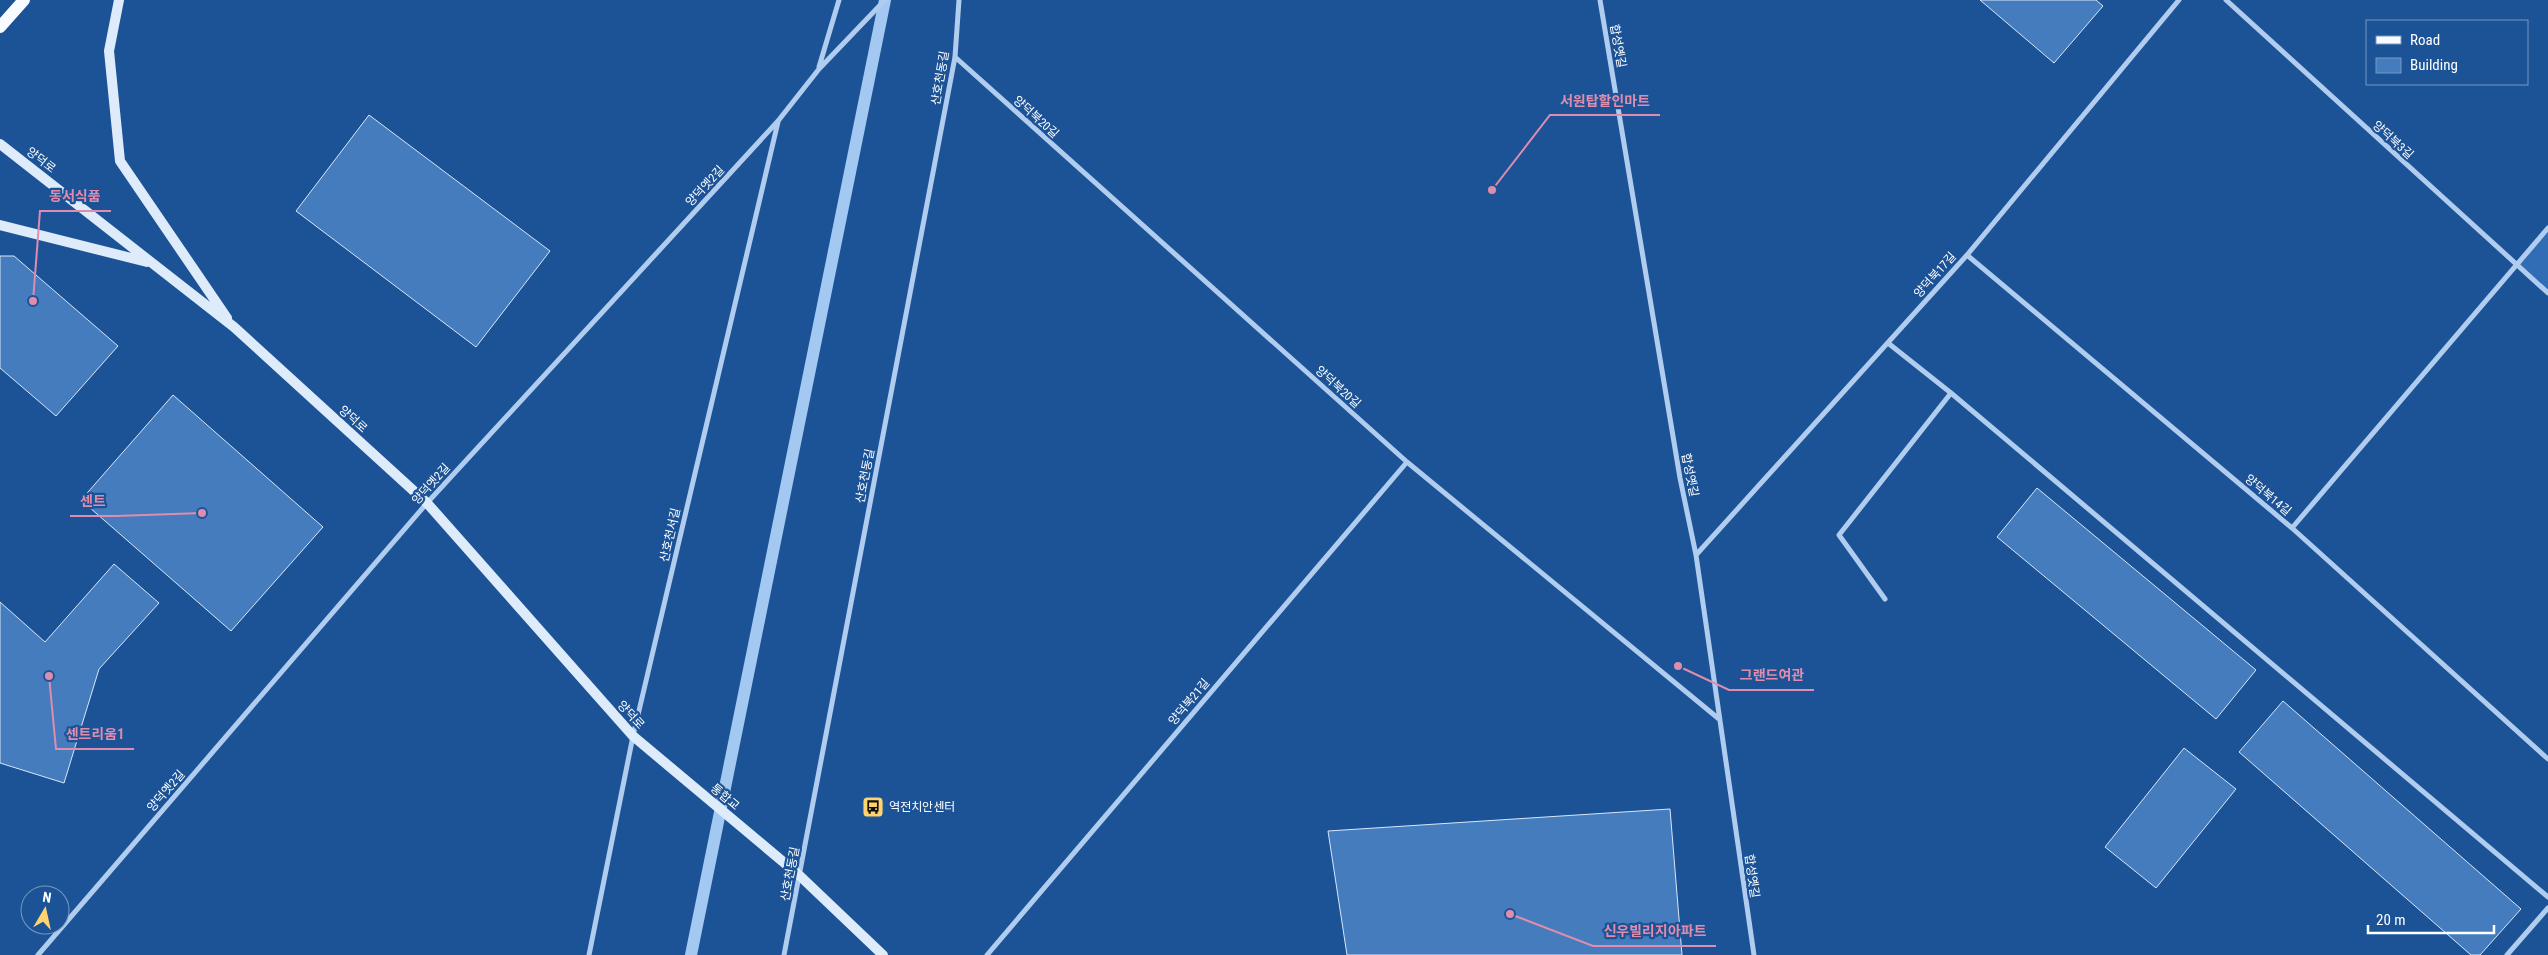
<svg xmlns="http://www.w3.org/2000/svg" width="2548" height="955" viewBox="0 0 2548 955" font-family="'Roboto Condensed','Noto Sans KR',sans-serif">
	<rect width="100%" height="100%" fill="#1c5397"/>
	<path fill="#306db4" d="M2548 228V293L2516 265Z"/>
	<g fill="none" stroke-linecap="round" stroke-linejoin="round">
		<path stroke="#a3c8f1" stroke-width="12" d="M691 955 885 0"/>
	</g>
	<path fill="#447cbd" stroke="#d7e7fb" d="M1980 0H2096L2103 6 2054 63Z
		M369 115 550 251 476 347 296 211Z
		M0 256H14L118 346 56 416 0 368Z
		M173 395 323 527 231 631 81 500Z
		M2037 488 2256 670 2216 719 1997 537Z
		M114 564 159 603 99 669 64 783 0 763V602L45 642Z
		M2283 701 2521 909 2480 955H2471L2239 752Z
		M2184 748 2236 789 2156 888 2105 847Z
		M1670 809 1682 955H1347L1328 831Z"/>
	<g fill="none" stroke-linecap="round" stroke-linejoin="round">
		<path stroke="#b0cdf0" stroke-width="5" d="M1600 0 1680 478 1696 555 1754 955
			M2226 0 2548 293
			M955 57 1407 462 1719 719
			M819 67 839 0
			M1967 255 2292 528 2548 759
			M1888 343 1951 393 2548 897
			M2292 528 2548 228
			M1696 555 1967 255 2179 0
			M1885 599 1839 535 1951 393
			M38 955 427 503 778 121 819 69 885 0
			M589 955 633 736 778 122
			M784 955 955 57 959 0
			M987 955 1407 462
			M2507 955 2548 908"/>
		<path stroke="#ddebfb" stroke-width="10" d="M119 0 109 51 120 161 227 318
			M0 144 234 327 427 503 633 736 800 876 883 955
			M0 225 147 262"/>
		<path stroke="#f8fbff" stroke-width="12" d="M0 27 24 0"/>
	</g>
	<defs>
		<g id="bus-square" transform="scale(1.125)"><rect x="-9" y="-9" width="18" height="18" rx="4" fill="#ffd46e" stroke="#1c5397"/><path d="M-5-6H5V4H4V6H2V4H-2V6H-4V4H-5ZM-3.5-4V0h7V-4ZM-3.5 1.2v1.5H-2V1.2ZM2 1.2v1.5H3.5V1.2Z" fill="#111"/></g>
	</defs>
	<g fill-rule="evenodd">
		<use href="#bus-square" x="873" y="807"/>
	</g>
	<g text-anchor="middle" stroke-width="4.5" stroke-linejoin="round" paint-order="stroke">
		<g font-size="12" fill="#fff" stroke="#1c5397">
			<text transform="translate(1618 46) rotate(80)" y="4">합성옛길</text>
			<text transform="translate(940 78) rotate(-80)" y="4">산호천동길</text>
			<text transform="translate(1036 117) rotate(42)" y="4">양덕북20길</text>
			<text transform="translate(2393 140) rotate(42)" y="4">양덕북3길</text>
			<text transform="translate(41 160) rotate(38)" y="4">양덕로</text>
			<text transform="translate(705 186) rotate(-47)" y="4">양덕옛2길</text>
			<text transform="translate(1935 275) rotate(-48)" y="4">양덕북17길</text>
			<text transform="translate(1338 387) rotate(42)" y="4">양덕북20길</text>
			<text transform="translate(353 419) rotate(42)" y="4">양덕로</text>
			<text transform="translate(1690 475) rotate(79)" y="4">합성옛길</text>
			<text transform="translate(865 476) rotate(-79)" y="4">산호천동길</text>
			<text transform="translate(431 484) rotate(-48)" y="4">양덕옛2길</text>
			<text transform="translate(2268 495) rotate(40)" y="4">양덕북14길</text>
			<text transform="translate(670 535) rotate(-77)" y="4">산호천서길</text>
			<text transform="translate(1189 702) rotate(-50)" y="4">양덕북21길</text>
			<text transform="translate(631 715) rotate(47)" y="4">양덕로</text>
			<text transform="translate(166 791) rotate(-49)" y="4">양덕옛2길</text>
			<text transform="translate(725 797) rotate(40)" y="4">통합교</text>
			<text transform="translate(790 874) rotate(-79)" y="4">산호천동길</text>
			<text transform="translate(1752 876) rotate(82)" y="4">합성옛길</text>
		</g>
		<g font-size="12" fill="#fff" stroke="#1c5397" text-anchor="start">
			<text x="889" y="811">역전치안센터</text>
		</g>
	</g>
	<path fill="none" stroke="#e08cad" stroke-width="2" d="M1492 190L1550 115H1660M33 301L40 211H111M202 513L116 516H70M1678 666L1729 690H1814M49 676L56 749H134M1510 914L1593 946H1716"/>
	<g fill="#e08cad" stroke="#1c5397" stroke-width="2">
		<circle cx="1492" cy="190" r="5"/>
		<circle cx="33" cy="301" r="5"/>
		<circle cx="202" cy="513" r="5"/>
		<circle cx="1678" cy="666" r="5"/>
		<circle cx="49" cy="676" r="5"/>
		<circle cx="1510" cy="914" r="5"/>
	</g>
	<g font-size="14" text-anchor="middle" font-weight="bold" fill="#e08cad" stroke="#1c5397" stroke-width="4.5" stroke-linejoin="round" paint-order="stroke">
		<text x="1605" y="106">서원탑할인마트</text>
		<text x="75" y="201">동서식품</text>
		<text x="93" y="506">센트</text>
		<text x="1772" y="680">그랜드여관</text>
		<text x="95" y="739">센트리움1</text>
		<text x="1655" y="936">신우빌리지아파트</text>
	</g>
	<rect x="2366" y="20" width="162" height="65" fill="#1c5397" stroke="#7798c1"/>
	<rect x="2376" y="36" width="25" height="8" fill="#f8fbff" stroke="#7798c1"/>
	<text x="2410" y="45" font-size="15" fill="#ffffff">Road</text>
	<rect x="2376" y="58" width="25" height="15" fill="#447cbd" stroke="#7798c1"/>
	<text x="2410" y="70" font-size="15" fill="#ffffff">Building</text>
	<g transform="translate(45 910) rotate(9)"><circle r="24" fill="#1c5397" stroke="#7798c1"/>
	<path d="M0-4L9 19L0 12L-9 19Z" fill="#ffd46e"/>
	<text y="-8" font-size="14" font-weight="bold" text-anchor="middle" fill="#ffffff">N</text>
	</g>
	<path d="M2368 925v8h126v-8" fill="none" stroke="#ffffff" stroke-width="2.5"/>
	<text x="2376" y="925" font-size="15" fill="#ffffff" stroke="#1c5397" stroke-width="4" paint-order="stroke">20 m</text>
</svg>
